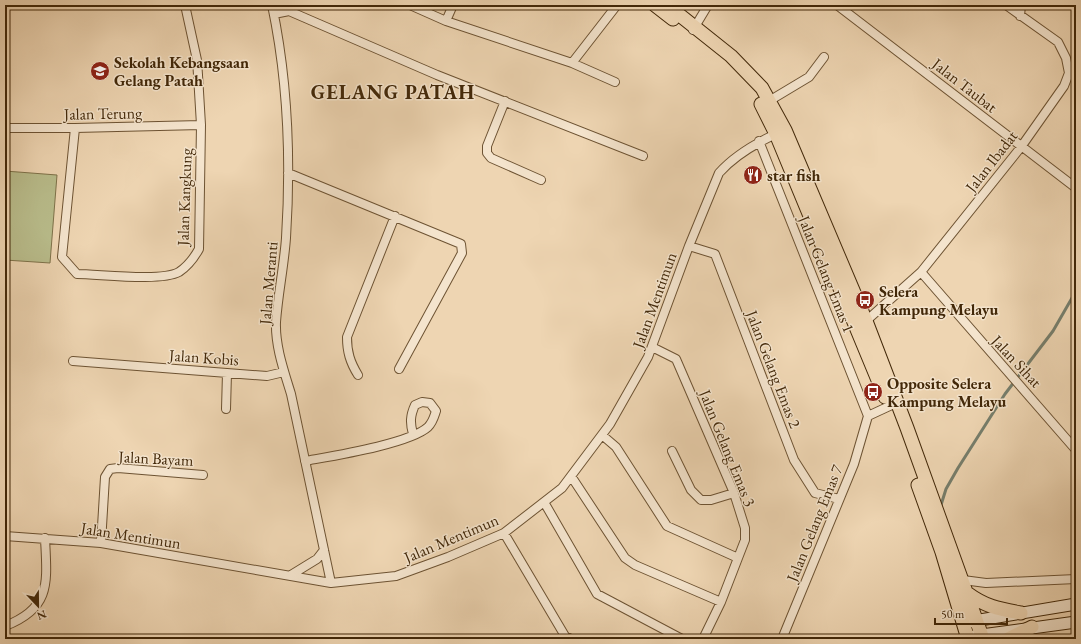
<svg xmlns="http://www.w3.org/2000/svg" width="1081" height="644" viewBox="0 0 1081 644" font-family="'EB Garamond',serif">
	<rect width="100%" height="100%" fill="#eed5b2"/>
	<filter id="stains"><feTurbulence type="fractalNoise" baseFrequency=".005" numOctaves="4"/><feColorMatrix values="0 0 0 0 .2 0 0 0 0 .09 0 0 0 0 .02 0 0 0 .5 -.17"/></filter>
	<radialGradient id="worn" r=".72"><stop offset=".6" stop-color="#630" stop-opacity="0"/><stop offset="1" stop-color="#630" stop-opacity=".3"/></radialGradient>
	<path fill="#b9bd8c" stroke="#7e724a" d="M5 171 57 175 50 263 5 260Z"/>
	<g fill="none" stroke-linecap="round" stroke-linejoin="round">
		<path stroke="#767e6c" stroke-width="3" d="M941 505 946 489 958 468 1005 394 1053 331 1076 291"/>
		<g stroke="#6d5333" stroke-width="10">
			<path id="street" d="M272 5C288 81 291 160 286 238 284 266 278 294 276 322 275 346 284 371 291 394L331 583
				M410 5 446 21 572 63 615 82
				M837 5 1076 188
				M274 14 289 11 437 75 643 156
				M1020 16 1021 5
				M446 21 453 5
				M693 30 708 5
				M572 63 617 5
				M505 101 487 146V153L491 158 541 180
				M769 101 809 77 824 57
				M5 128H75L201 125
				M75 128 62 257 77 274C99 274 161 282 179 272 188 266 194 258 199 249L201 125 198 75 197 60 185 5
				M759 141 868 416
				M288 173 461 244 462 253 399 369
				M689 246 715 254 794 460 815 493 839 499
				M921 272 1076 450
				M862 323 866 321 921 272 1021 147 1064 86 1069 73 1066 58 1058 42 1006 5
				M652 347 676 359 734 493 745 528V540L738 558 721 602 703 639
				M73 361 267 376 284 372
				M358 375C350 362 347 352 347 337L395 216
				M226 409 227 373
				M868 416 896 403
				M602 435 616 447 667 526 738 558
				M672 451 691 490 701 500H711L734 493
				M305 461C332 456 409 444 428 427 433 422 434 417 436 411L430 403 422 402 415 405C410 416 410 423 413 434
				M571 476 625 558 635 565 721 602
				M544 502 597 594 682 639
				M504 533 565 636 571 639
				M5 536 101 543 331 583 396 576 448 557 504 533 562 488 610 424 648 357 689 246 719 173C735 155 758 142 780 132
				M101 543 105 477 110 469 118 468 203 475
				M291 575 317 559 324 550
				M963 580 986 583 1076 579
				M5 626C52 608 47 582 45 538
				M782 639 854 464 868 416"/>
		</g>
		<g stroke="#422809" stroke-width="13">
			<path id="secondary" d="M968 622 1076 604
				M974 636 1076 622"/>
		</g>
		<g stroke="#422809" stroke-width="15">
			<path id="primary" d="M655 5 673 19
				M667 5 731 56 762 88 785 130 866 321 907 428 983 639
				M761 104 776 134 885 397
				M918 485 942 552 968 639
				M967 593C986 607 999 609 1021 613
				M1008 639 1032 627"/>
		</g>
		<use href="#street" stroke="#f4e4cd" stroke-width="8"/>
		<use href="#secondary" stroke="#f4e4cd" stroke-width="11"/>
		<use href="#primary" stroke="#eed5b2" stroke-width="13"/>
	</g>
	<defs>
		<g id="school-disc" transform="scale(1)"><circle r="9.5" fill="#8f2418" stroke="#f4e4cd"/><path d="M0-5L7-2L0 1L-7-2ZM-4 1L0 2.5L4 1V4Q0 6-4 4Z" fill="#fff"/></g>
		<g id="restaurant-disc" transform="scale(1)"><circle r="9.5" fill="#8f2418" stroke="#f4e4cd"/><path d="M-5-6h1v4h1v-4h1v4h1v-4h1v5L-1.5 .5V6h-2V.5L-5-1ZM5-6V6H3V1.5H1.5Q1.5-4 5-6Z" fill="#fff"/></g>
		<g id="bus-disc" transform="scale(1)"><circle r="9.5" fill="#8f2418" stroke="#f4e4cd"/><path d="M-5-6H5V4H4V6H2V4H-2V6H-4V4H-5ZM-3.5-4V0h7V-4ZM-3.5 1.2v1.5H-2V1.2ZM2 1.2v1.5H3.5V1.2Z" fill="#fff"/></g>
	</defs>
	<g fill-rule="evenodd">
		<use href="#school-disc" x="100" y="71"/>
		<use href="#restaurant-disc" x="753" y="175"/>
		<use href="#bus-disc" x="865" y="300"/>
		<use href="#bus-disc" x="873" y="392"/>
	</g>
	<g text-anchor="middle" stroke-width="3" stroke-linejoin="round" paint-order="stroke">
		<g font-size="16" font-weight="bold" fill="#422809" stroke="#f4e4cd" text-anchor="start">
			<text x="114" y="68">Sekolah Kebangsaan<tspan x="114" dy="18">Gelang Patah</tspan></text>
			<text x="767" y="181">star fish</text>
			<text x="879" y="297">Selera<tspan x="879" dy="18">Kampung Melayu</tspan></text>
			<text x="887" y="389">Opposite Selera<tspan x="887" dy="18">Kampung Melayu</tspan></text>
		</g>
		<g font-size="16" fill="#422809" stroke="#f4e4cd">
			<text transform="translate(965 85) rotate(38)" y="6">Jalan Taubat</text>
			<text transform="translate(103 113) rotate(-1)" y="6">Jalan Terung</text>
			<text transform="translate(991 161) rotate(-52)" y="6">Jalan Ibadat</text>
			<text transform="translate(184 197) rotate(-88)" y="6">Jalan Kangkung</text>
			<text transform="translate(827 274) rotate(68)" y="6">Jalan Gelang Emas 1</text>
			<text transform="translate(268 283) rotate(-85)" y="6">Jalan Meranti</text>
			<text transform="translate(654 300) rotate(-70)" y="6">Jalan Mentimun</text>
			<text transform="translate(204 357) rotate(4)" y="6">Jalan Kobis</text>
			<text transform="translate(1017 361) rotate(47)" y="6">Jalan Sihat</text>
			<text transform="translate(774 369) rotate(69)" y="6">Jalan Gelang Emas 2</text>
			<text transform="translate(728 448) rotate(68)" y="6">Jalan Gelang Emas 3</text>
			<text transform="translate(156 458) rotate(3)" y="6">Jalan Bayam</text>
			<text transform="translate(814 523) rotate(-68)" y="6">Jalan Gelang Emas 7</text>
			<text transform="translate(131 535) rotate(9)" y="6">Jalan Mentimun</text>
			<text transform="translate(451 538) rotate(-23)" y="6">Jalan Mentimun</text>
		</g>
		<g font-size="20" font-weight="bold" letter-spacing="1" fill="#422809" stroke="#f4e4cd">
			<text x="393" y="99">GELANG PATAH</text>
		</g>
	</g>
	<rect width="1081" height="644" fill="none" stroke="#eed5b2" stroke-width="20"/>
	<rect x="6" y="6" width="1069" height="632" fill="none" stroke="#422809" stroke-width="2"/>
	<rect x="10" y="10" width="1061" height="624" fill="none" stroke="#422809"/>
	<g transform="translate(38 606) rotate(158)" stroke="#f4e4cd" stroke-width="3" paint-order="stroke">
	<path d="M0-3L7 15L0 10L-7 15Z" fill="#422809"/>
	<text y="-6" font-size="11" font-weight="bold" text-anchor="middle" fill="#422809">N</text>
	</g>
	<path d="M935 618v6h72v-6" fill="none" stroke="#422809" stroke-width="2"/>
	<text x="941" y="618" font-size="12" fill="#422809" stroke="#f4e4cd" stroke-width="3" paint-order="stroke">50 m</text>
	<rect width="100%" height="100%" filter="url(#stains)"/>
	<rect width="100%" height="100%" fill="url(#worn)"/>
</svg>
